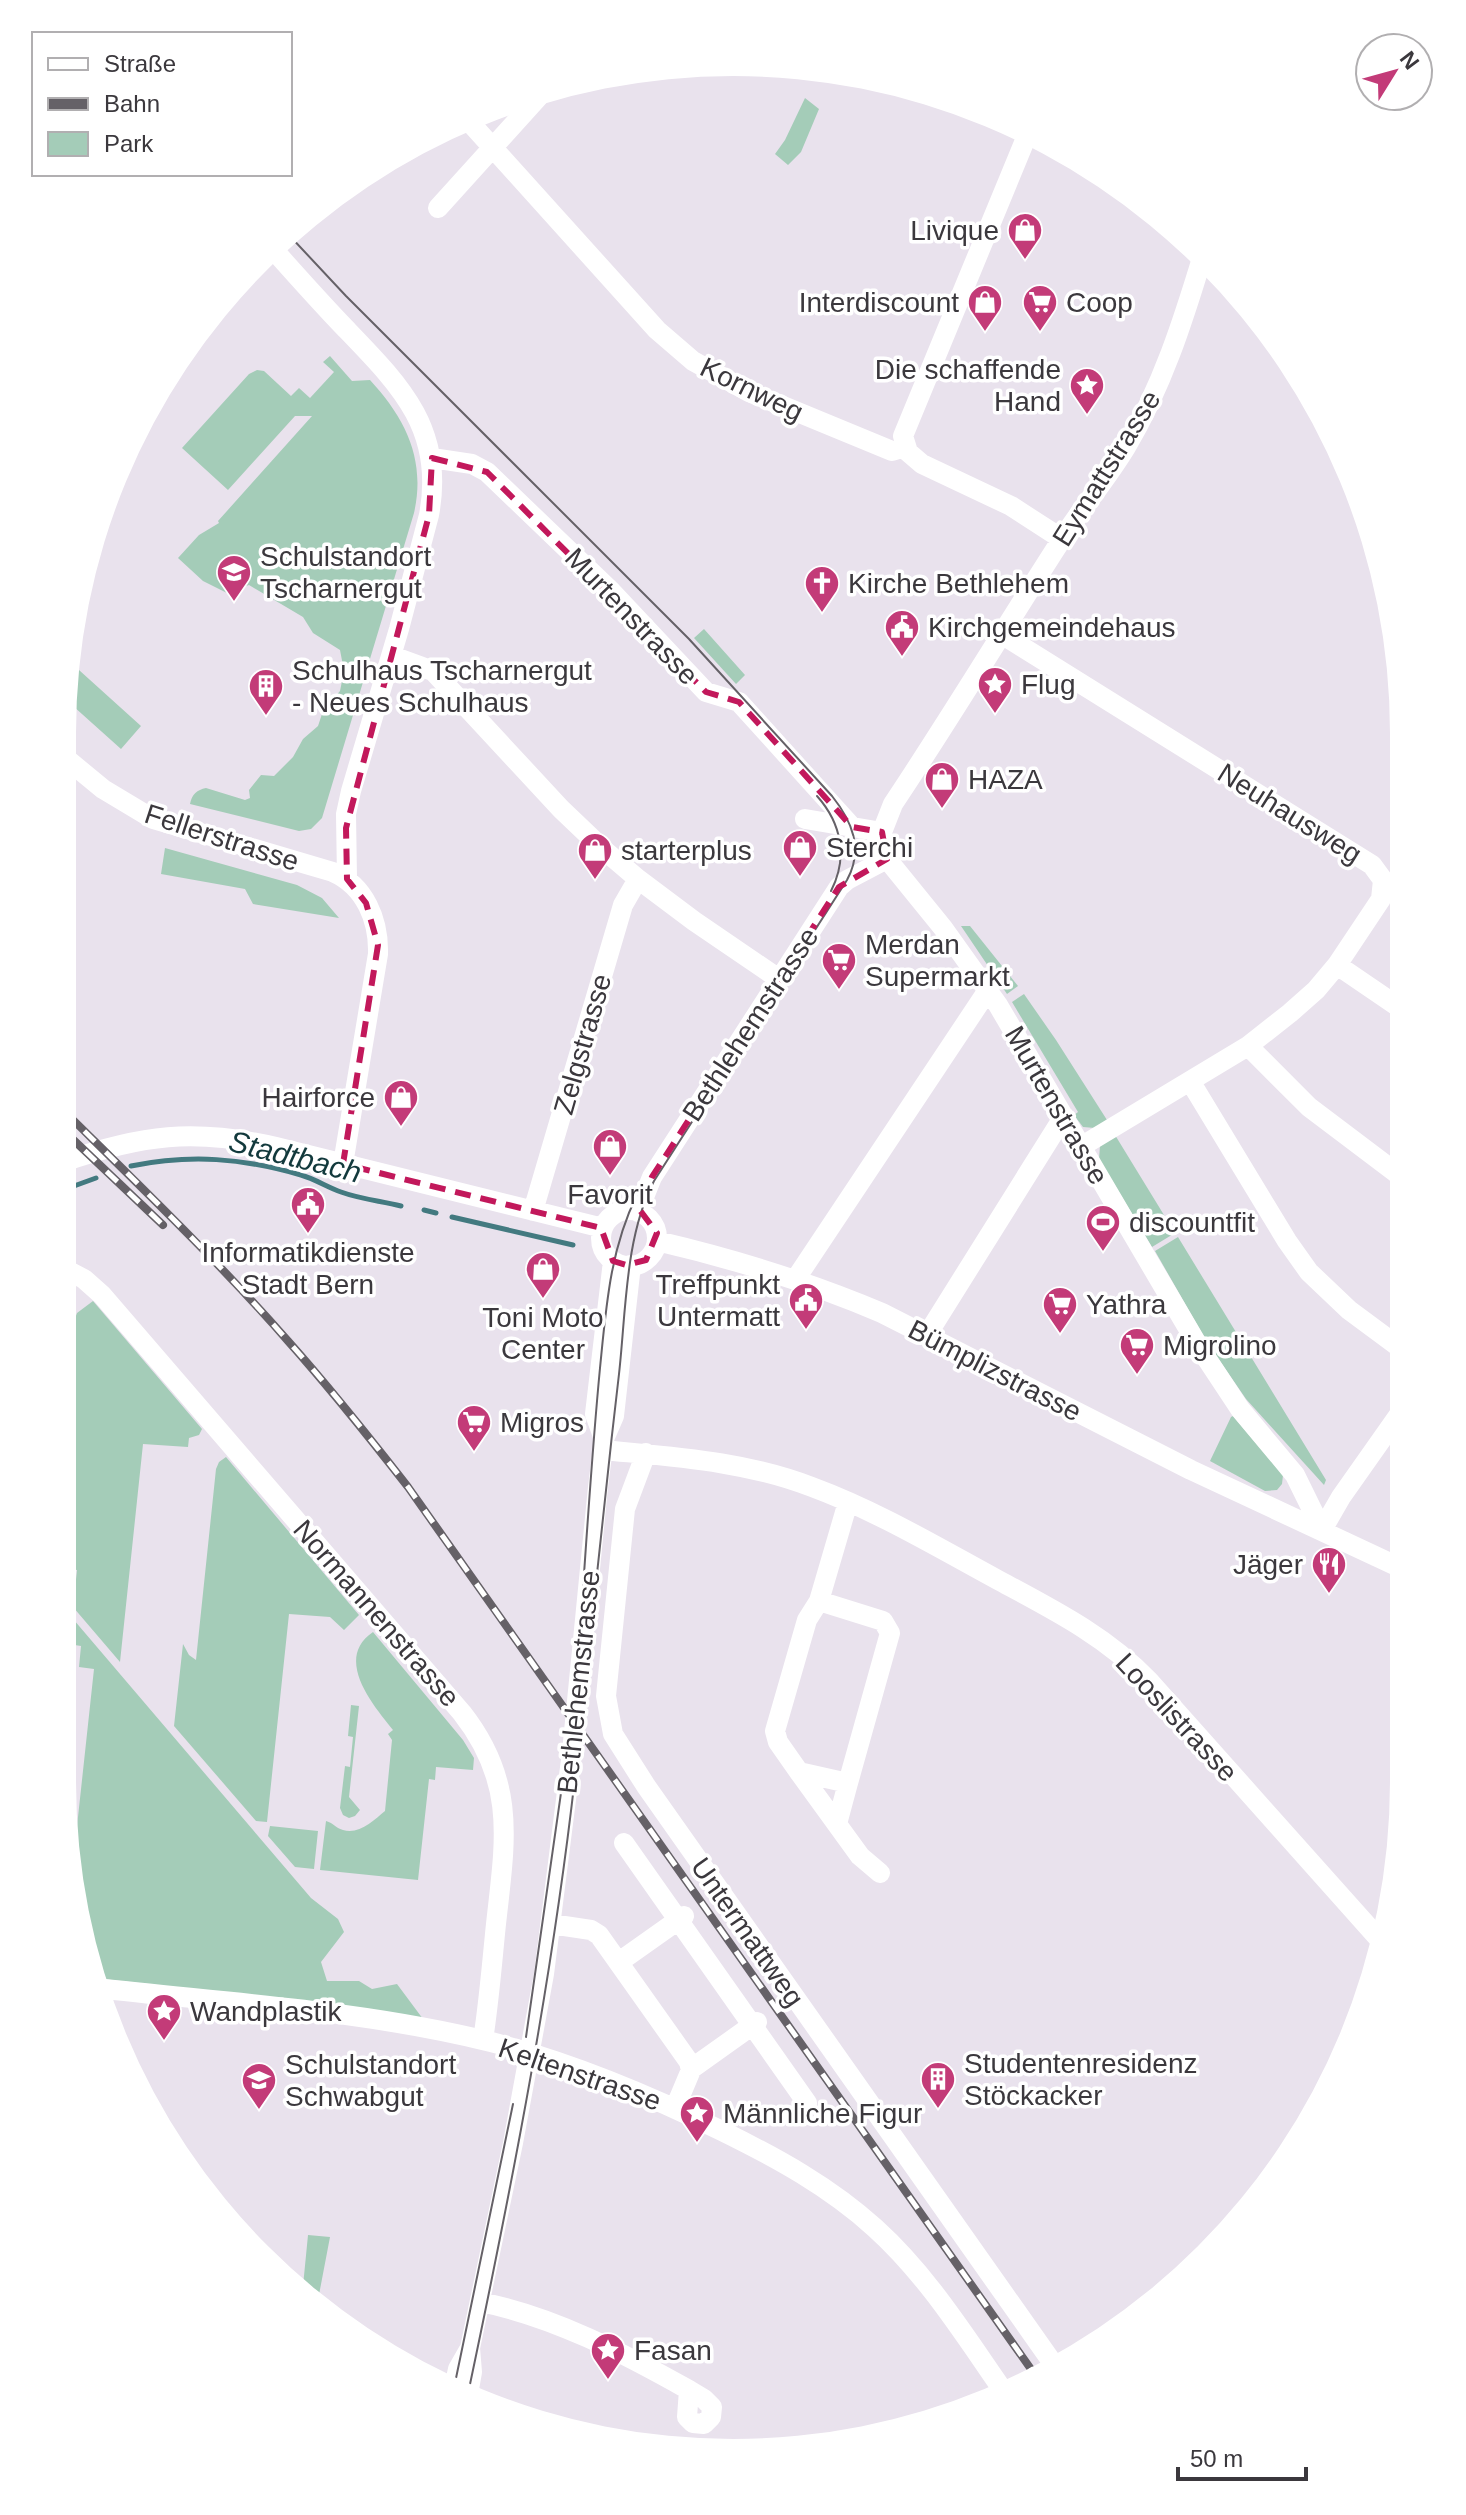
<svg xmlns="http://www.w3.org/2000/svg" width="1466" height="2515" viewBox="0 0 1466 2515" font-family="Helvetica,sans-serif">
	<rect width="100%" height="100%" fill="#e9e2ed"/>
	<path fill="#a4ccb8" d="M805 98 819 109 801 152 788 165 775 154 785 140Z
		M330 356 352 381 370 380C406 419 426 460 414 513L322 818 311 829 299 831 190 804C192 794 197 790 206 788L245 800 250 798 249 790 261 775 274 776 293 757 303 739 318 726 323 711 340 691 344 671 340 650 313 633 303 617 249 585 227 593 203 581 178 558 199 535 219 523 218 521 312 416H295L228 490 182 448 249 374 257 370 264 371 291 396 299 388 310 398 334 372 323 362Z
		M704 629 745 675 736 684 694 638Z
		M69 661 141 726 121 749 63 697Z
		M165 848 297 885 322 898 339 918 253 904 245 889 161 874Z
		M961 926H970L1018 986 1007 994Z
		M1024 994 1056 1040 1107 1120 1095 1128 1083 1127 1074 1115 1078 1112 1012 1002Z
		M1115 1135 1175 1233 1152 1247 1099 1159 1100 1146Z
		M1178 1237 1326 1480 1324 1485 1246 1399 1207 1342 1155 1251Z
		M93 1301 202 1429 199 1435 189 1438 188 1447 143 1444 120 1662 73 1607 77 1570 62 1568 63 1405 70 1332 77 1313Z
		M1233 1416 1283 1475 1282 1484 1277 1490 1265 1491 1210 1461 1231 1417Z
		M226 1457 359 1615 344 1630 330 1617 289 1614 267 1822 256 1821 174 1726 183 1644 189 1655 196 1660 216 1469 219 1462Z
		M62 1606 311 1898 338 1919 344 1932 321 1962 327 1981H359L372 1989 397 1984 423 2019 311 2002 94 1978 74 1854 94 1669 79 1667 81 1646 62 1643Z
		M373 1632 463 1740 474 1758 473 1770 436 1767 435 1780 429 1779 418 1880 320 1870 326 1821C334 1823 335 1828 343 1830 359 1835 374 1820 385 1811L392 1740 388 1734 393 1730C374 1706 333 1659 373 1632Z
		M351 1705 359 1706 349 1797 360 1810 355 1816 349 1818 343 1815 340 1808 345 1766 350 1767 353 1737 348 1736Z
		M270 1826 318 1831 314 1869 295 1867 268 1836Z
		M308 2235 330 2237 318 2300 303 2286Z"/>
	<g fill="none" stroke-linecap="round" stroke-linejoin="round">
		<path stroke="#437a80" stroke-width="5" d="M131 1166C191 1154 242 1158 301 1175 315 1179 327 1187 341 1192 360 1199 381 1201 401 1206
			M63 1190 96 1178
			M424 1210 436 1213
			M452 1217 573 1245"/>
		<path stroke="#fff" stroke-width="20" d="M466 118 657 330 693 361 749 392 892 451 905 447
			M1028 133 903 436 908 452 922 464 1011 506 1062 539
			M438 208 541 94
			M272 248C296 275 321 303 346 329 401 386 445 430 429 515L399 629 351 791 346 814 347 879
			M1203 255C1183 321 1162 387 1126 447 1106 480 1081 509 1060 542 1004 629 951 717 893 804L882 832 883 845 887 859 943 928 998 1005 1199 1347 1240 1409 1295 1475 1322 1530
			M432 458 472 464 487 472 612 592 706 692 739 702 852 827
			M1003 635 1372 865 1383 880 1381 899 1337 965 1316 990 1290 1013 1248 1046 1082 1146
			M392 656 433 671 561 809 604 850 638 879 694 921 779 979
			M63 756 103 789 153 819 333 872C365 886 379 920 378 954L343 1164
			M805 819 882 832
			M1337 965 1403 1010
			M1248 1046 1309 1107 1403 1178
			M1190 1081 1287 1241 1309 1272 1349 1310 1403 1350
			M63 1162C141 1135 194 1128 276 1147L603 1228
			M601 1238a28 28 0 1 1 56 0a28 28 0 1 1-56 0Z
			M533 1211 623 905 638 879
			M638 1212 652 1177 839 887 847 880 887 859
			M657 1241C734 1259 809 1282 882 1313L1191 1470 1403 1569
			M63 1268 84 1279 102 1295 462 1713C517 1783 505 1842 496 1924 492 1963 489 2002 483 2040
			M795 1280 988 990
			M927 1335 1064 1116
			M604 1439 595 1414 613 1261
			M603 1450C674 1457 745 1461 812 1487 877 1511 937 1547 998 1580 1052 1609 1106 1636 1149 1681L1380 1940
			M646 1453 625 1509 606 1696 613 1734 646 1786 1052 2362
			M1322 1530 1341 1497 1403 1409
			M819 1601 883 1621 890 1633 848 1783 799 1772 778 1742 775 1731 807 1620 819 1601 848 1502
			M799 1772 860 1856 880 1873
			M837 1824 848 1783
			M624 1843 807 2103
			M551 1924 591 1930 599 1935 689 2062 691 2070 675 2108
			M619 1962 684 1916
			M96 1988C228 2003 362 2010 491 2042 570 2062 649 2095 722 2131 777 2158 830 2187 875 2228 926 2274 963 2333 1002 2389
			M691 2069 757 2022
			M480 2302C553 2316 625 2354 689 2390L687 2417 693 2423 704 2424 711 2417 712 2407 704 2399 689 2390
			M455 2383 458 2369 470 2348
			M469 2389 472 2372 470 2348 513 2143 544 1974 572 1752 598 1487 604 1439 614 1416 631 1265"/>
		<path stroke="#656167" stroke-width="2" d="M288 234 346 296 689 639 832 796C852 821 864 849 847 880L654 1181C625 1236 626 1312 619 1374 604 1502 591 1630 577 1759 554 1971 513 2180 469 2389
			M817 796C842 824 848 858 831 891
			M583 1589C588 1515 593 1441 600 1368 606 1308 610 1249 637 1195
			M526 2037 564 1772
			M455 2383 513 2104"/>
		<g stroke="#656167" stroke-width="8">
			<path id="rail" d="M63 1110C139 1185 217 1260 288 1341 330 1388 369 1437 408 1487L1033 2372
				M63 1130 163 1225"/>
		</g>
		<use href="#rail" stroke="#fff" stroke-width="5" stroke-dasharray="15" stroke-linecap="butt"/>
	</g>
	<path fill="none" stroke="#c2185b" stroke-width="6" stroke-dasharray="16 10" stroke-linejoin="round" d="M432 458 487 472 706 692 739 702 852 827 882 832 887 859 839 887 652 1177 639 1209 657 1233 646 1260 626 1265 613 1261 601 1228 343 1164 378 945 366 903 347 879 346 828 429 515Z"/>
	<defs>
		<g id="shop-pin" transform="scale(1.8)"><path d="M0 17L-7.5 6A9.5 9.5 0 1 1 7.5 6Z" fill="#c33b78" stroke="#fff"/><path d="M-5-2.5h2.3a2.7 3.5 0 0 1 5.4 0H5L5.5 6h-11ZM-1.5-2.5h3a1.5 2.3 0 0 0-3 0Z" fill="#fff"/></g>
		<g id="supermarket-pin" transform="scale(1.8)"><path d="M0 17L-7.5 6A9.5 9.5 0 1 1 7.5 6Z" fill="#c33b78" stroke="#fff"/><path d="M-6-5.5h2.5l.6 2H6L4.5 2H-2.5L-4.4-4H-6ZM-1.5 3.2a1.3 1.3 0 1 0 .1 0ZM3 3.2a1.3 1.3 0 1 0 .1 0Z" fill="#fff"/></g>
		<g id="sight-pin" transform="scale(1.8)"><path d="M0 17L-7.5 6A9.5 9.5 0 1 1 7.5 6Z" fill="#c33b78" stroke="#fff"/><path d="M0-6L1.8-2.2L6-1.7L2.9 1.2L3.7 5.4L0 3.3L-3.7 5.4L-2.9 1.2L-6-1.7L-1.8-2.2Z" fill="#fff"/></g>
		<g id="school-pin" transform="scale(1.8)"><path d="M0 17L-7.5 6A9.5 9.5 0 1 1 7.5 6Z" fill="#c33b78" stroke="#fff"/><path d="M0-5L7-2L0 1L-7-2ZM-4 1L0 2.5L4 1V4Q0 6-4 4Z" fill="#fff"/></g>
		<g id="church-pin" transform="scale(1.8)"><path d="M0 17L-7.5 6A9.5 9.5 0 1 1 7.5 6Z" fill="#c33b78" stroke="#fff"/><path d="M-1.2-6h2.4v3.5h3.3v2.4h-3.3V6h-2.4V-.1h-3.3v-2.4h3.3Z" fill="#fff"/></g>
		<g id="civic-pin" transform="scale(1.8)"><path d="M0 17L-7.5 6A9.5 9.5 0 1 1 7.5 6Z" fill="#c33b78" stroke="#fff"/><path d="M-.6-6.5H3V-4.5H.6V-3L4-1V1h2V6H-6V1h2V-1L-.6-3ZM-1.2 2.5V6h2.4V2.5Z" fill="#fff"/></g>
		<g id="building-pin" transform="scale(1.8)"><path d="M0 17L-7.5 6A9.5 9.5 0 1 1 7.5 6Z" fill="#c33b78" stroke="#fff"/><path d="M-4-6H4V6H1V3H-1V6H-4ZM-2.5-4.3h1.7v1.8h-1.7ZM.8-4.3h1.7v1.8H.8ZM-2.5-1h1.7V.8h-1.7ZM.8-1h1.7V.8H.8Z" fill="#fff"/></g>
		<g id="stadium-pin" transform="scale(1.8)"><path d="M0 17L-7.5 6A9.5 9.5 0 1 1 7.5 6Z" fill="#c33b78" stroke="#fff"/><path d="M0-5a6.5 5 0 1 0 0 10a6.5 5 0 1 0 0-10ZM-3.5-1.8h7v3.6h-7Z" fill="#fff"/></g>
		<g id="restaurant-pin" transform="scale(1.8)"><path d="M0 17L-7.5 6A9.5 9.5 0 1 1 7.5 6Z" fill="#c33b78" stroke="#fff"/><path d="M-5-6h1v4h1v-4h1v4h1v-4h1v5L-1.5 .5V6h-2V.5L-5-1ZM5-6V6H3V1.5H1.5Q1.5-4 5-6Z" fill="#fff"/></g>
	</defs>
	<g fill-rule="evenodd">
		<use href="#shop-pin" x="1025" y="230"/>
		<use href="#shop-pin" x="985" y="302"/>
		<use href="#supermarket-pin" x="1040" y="302"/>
		<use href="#sight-pin" x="1087" y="385"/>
		<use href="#school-pin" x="234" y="572"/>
		<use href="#church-pin" x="822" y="583"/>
		<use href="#civic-pin" x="902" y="627"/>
		<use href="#sight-pin" x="995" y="684"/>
		<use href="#building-pin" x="266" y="686"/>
		<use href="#shop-pin" x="942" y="779"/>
		<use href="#shop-pin" x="800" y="847"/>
		<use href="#shop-pin" x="595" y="850"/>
		<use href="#supermarket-pin" x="839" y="960"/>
		<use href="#shop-pin" x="401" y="1097"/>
		<use href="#shop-pin" x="610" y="1146"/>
		<use href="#civic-pin" x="308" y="1204"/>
		<use href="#stadium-pin" x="1103" y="1222"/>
		<use href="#shop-pin" x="543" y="1269"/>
		<use href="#civic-pin" x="806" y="1300"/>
		<use href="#supermarket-pin" x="1060" y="1304"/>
		<use href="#supermarket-pin" x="1137" y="1345"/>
		<use href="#supermarket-pin" x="474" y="1422"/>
		<use href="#restaurant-pin" x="1329" y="1564"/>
		<use href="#sight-pin" x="164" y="2011"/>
		<use href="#building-pin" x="938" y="2079"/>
		<use href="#school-pin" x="259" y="2080"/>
		<use href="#sight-pin" x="697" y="2113"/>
		<use href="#sight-pin" x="608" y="2350"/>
	</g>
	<g text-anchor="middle" stroke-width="7" stroke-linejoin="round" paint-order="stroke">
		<g font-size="28" fill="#3b383d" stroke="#fff" text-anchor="start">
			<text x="999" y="240" text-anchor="end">Livique</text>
			<text x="959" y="312" text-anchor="end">Interdiscount</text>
			<text x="1066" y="312">Coop</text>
			<text x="1061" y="379" text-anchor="end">Die schaffende<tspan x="1061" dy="32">Hand</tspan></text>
			<text x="260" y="566">Schulstandort<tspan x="260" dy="32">Tscharnergut</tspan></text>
			<text x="848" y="593">Kirche Bethlehem</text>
			<text x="928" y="637">Kirchgemeindehaus</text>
			<text x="292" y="680">Schulhaus Tscharnergut<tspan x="292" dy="32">- Neues Schulhaus</tspan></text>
			<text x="1021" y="694">Flug</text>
			<text x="968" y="789">HAZA</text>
			<text x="826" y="857">Sterchi</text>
			<text x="621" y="860">starterplus</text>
			<text x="865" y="954">Merdan<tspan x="865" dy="32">Supermarkt</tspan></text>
			<text x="375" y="1107" text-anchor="end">Hairforce</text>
			<text x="610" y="1204" text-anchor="middle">Favorit</text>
			<text x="1129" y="1232">discountfit</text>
			<text x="308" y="1262" text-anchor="middle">Informatikdienste<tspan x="308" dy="32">Stadt Bern</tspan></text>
			<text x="780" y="1294" text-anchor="end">Treffpunkt<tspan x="780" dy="32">Untermatt</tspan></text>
			<text x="1086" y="1314">Yathra</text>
			<text x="543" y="1327" text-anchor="middle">Toni Moto<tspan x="543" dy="32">Center</tspan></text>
			<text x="1163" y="1355">Migrolino</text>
			<text x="500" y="1432">Migros</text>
			<text x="1303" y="1574" text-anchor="end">Jäger</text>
			<text x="190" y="2021">Wandplastik</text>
			<text x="964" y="2073">Studentenresidenz<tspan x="964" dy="32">Stöckacker</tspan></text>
			<text x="285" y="2074">Schulstandort<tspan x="285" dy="32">Schwabgut</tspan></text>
			<text x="723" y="2123">Männliche Figur</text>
			<text x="634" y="2360">Fasan</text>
		</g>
		<g font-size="28" fill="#3b383d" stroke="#fff">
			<text transform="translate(752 389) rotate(26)" y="10">Kornweg</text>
			<text transform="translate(1106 468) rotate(-58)" y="10">Eymattstrasse</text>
			<text transform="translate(632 616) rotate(46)" y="10">Murtenstrasse</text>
			<text transform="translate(1290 813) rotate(32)" y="10">Neuhausweg</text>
			<text transform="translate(222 837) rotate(18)" y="10">Fellerstrasse</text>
			<text transform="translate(750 1024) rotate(-57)" y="10">Bethlehemstrasse</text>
			<text transform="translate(582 1044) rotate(-74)" y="10">Zelgstrasse</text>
			<text transform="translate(1057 1105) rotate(60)" y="10">Murtenstrasse</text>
			<text transform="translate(995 1370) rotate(27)" y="10">Bümplizstrasse</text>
			<text transform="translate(377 1613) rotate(49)" y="10">Normannenstrasse</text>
			<text transform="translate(578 1682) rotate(-84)" y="10">Bethlehemstrasse</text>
			<text transform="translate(1177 1717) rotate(47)" y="10">Looslistrasse</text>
			<text transform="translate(748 1932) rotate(55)" y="10">Untermattweg</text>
			<text transform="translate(580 2074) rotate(19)" y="10">Keltenstrasse</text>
		</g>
		<g font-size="30" font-style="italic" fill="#12393c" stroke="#fff">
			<text transform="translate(295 1157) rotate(14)" y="10">Stadtbach</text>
		</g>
	</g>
	<path d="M0 0H1466V2515H0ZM733 76H733A657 657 0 0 1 1390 733V1782A657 657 0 0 1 733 2439H733A657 657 0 0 1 76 1782V733A657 657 0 0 1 733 76Z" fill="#fff" fill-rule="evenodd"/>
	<rect x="32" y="32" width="260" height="144" fill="#ffffff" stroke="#b1afb1" stroke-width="2"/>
	<rect x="48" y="58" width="40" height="12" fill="#ffffff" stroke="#b1afb1" stroke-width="2"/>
	<text x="104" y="72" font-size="24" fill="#3b383d">Straße</text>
	<rect x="48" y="98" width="40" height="12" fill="#656167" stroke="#b1afb1" stroke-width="2"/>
	<text x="104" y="112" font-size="24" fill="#3b383d">Bahn</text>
	<rect x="48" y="132" width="40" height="24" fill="#a4ccb8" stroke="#b1afb1" stroke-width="2"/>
	<text x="104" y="152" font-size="24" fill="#3b383d">Park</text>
	<g transform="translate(1394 72) rotate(53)"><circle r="38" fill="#ffffff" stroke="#b1afb1" stroke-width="2"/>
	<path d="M0-6L14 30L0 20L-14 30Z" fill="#c33b78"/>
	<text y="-12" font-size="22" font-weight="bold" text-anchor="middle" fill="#3b383d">N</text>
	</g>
	<path d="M1178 2467v12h128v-12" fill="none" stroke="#3b383d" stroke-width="4"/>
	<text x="1190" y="2467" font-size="24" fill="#3b383d" stroke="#ffffff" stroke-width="6" paint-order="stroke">50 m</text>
</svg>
